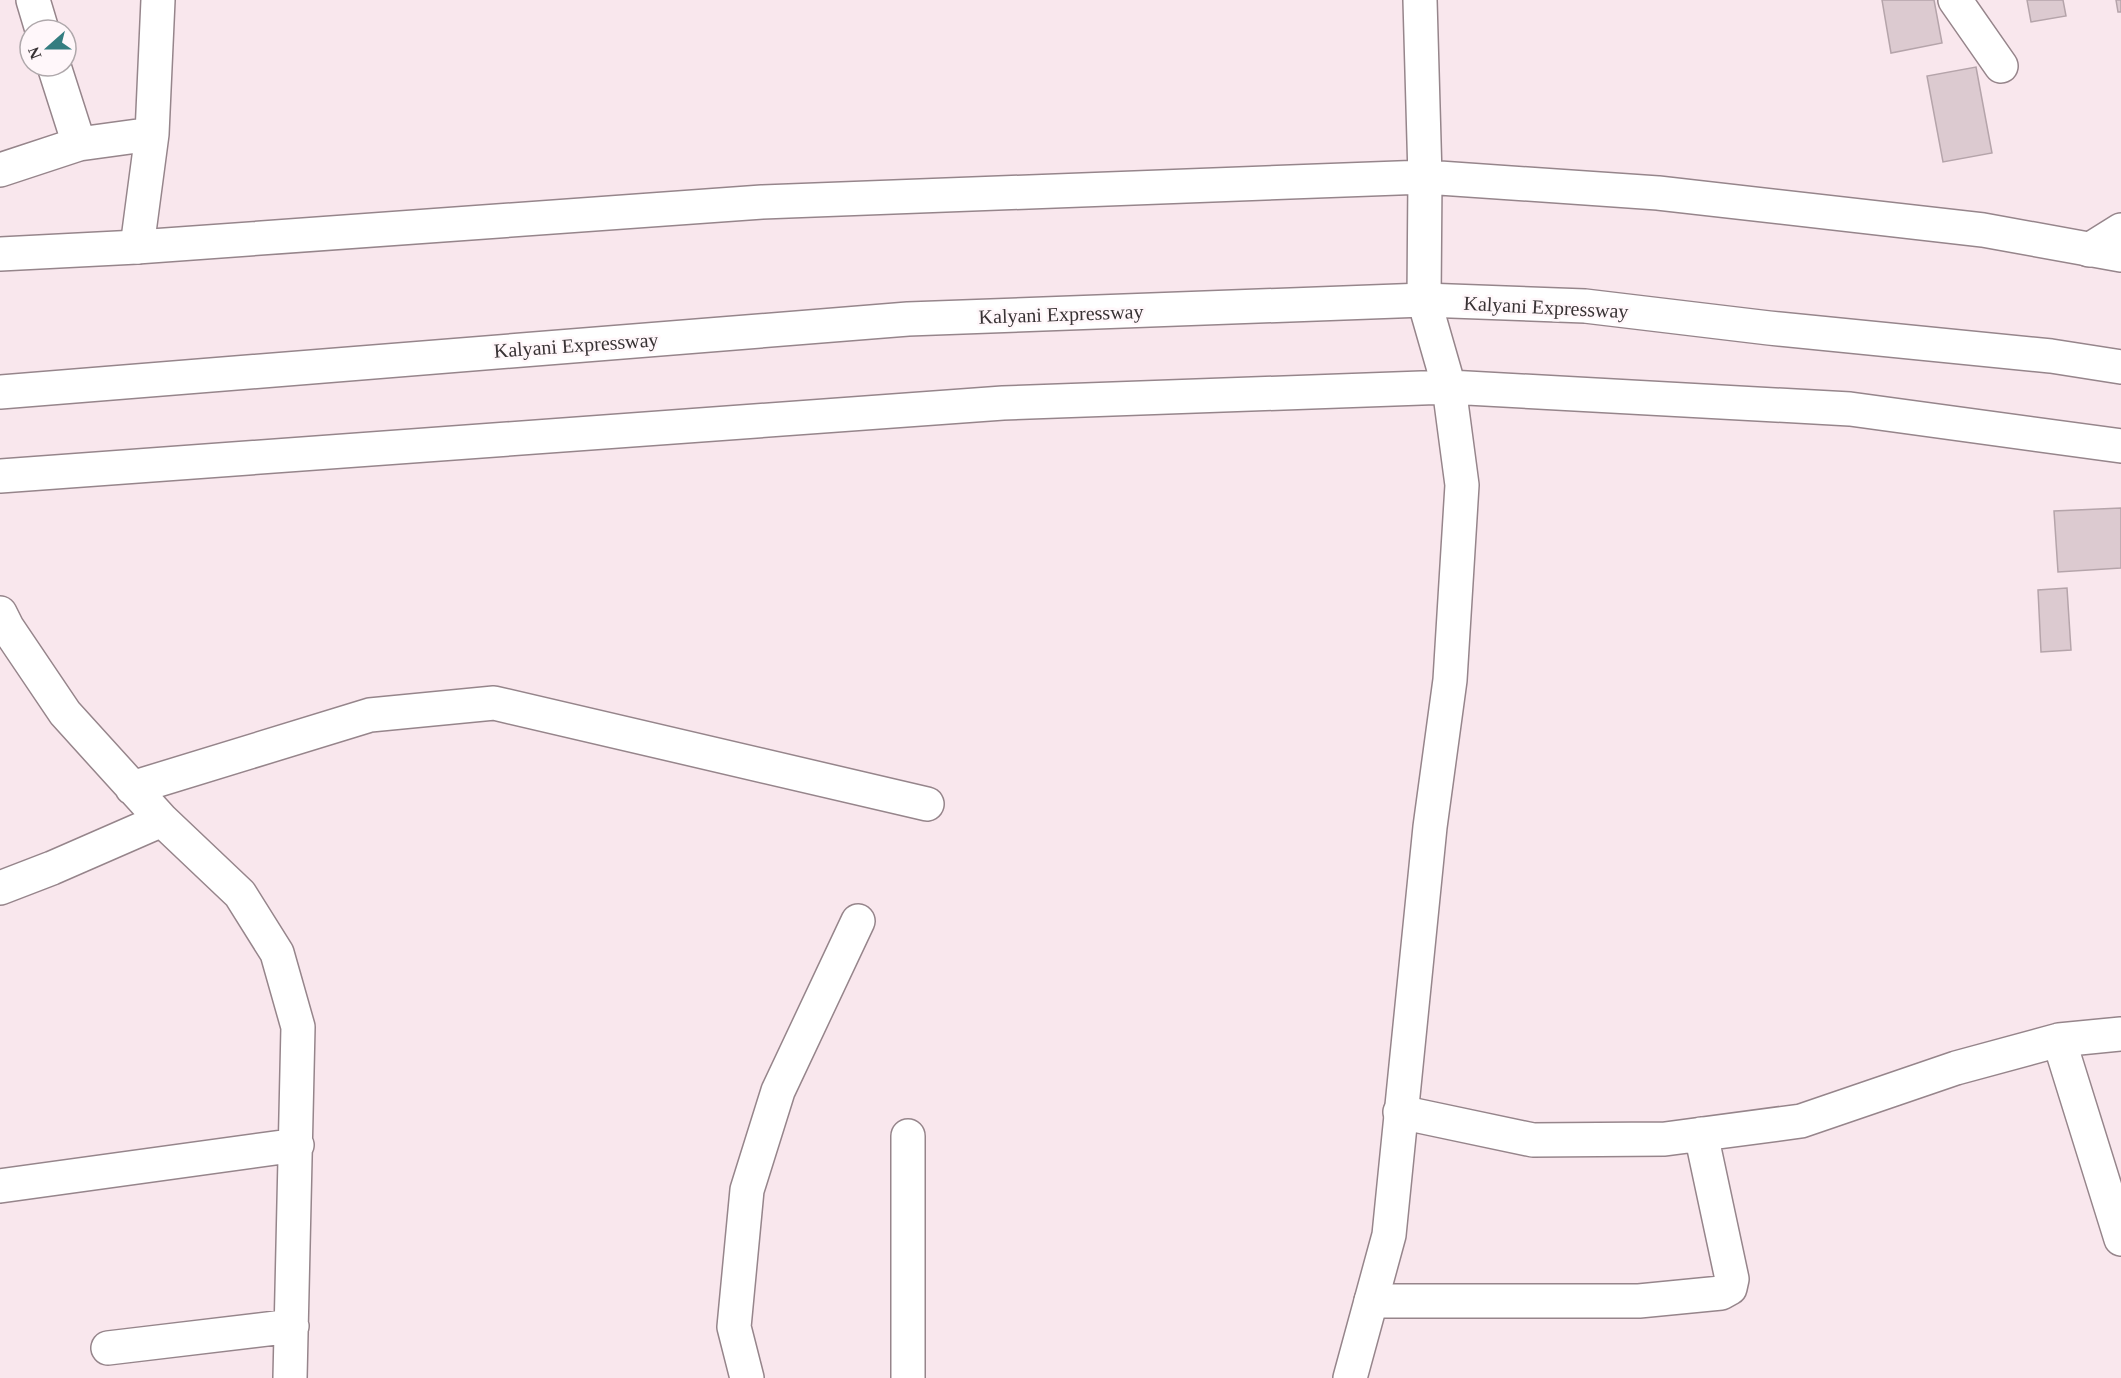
<svg xmlns="http://www.w3.org/2000/svg" width="2121" height="1378" viewBox="0 0 2121 1378" font-family="Georgia,serif">
	<rect width="100%" height="100%" fill="#f9e7ed"/>
	<path fill="#dccad0" stroke="#b5a4aa" stroke-width="1.5" d="M1882 0H1934L1942 43 1891 53Z
		M2027 0H2063L2066 16 2031 22Z
		M2116 0H2121V12H2118Z
		M1976 67 1992 153 1943 162 1927 76Z
		M2121 508V568L2058 572 2054 511Z
		M2067 588 2071 650 2041 652 2038 590Z"/>
	<g fill="none" stroke-linecap="round" stroke-linejoin="round">
		<g stroke="#96858b" stroke-width="36">
			<path id="minor" d="M33 0 42 30
				M1955 0 2001 66
				M54 66 79 144
				M0 170 79 144 152 134
				M137 247 152 134 158 0
				M2089 250 2121 230
				M0 613 7 627 65 713 162 820 240 894 277 953 298 1027 290 1378
				M132 788 370 715 494 703 927 804
				M0 888 52 868 162 820
				M2059 1040 2121 1034
				M1400 1112 1533 1140 1665 1139 1801 1121 1956 1068 2059 1040 2121 1239
				M0 1186 297 1145
				M1371 1301H1639L1721 1293 1730 1288 1732 1279 1701 1134
				M108 1348 292 1326
				M747 1378 734 1327 747 1190 778 1091 858 921
				M908 1378V1136"/>
		</g>
		<g stroke="#96858b" stroke-width="36">
			<path id="tertiary" d="M0 254 137 247 762 202 1425 177 1658 193 1983 230 2121 255
				M0 476 1003 403 1449 387 1850 409 2121 446
				M1350 1378 1389 1235 1430 827 1450 680 1462 485 1449 387 1424 300 1425 177 1420 0"/>
		</g>
		<g stroke="#96858b" stroke-width="36">
			<path id="trunk" d="M0 392 908 319 1424 300 1585 306 1769 328 2051 356 2121 367"/>
		</g>
		<use href="#minor" stroke="#fff" stroke-width="33"/>
		<use href="#tertiary" stroke="#fff" stroke-width="33"/>
		<use href="#trunk" stroke="#fff" stroke-width="33"/>
	</g>
	<g text-anchor="middle" stroke-width="5" stroke-linejoin="round" paint-order="stroke">
		<g font-size="20" fill="#383234" stroke="#fff7fa">
			<text transform="translate(1546 307) rotate(3)" y="7">Kalyani Expressway</text>
			<text transform="translate(1061 314) rotate(-2)" y="7">Kalyani Expressway</text>
			<text transform="translate(576 345) rotate(-4)" y="7">Kalyani Expressway</text>
		</g>
	</g>
	<g transform="translate(48 48) rotate(249)"><circle r="28" fill="#fff7fa" stroke="#afa8ab" stroke-width="1.5"/>
	<path d="M0-4.5L10 22L0 15L-10 22Z" fill="#347d80"/>
	<text y="-9" font-size="16" font-weight="bold" text-anchor="middle" fill="#383234">N</text>
	</g>
</svg>
